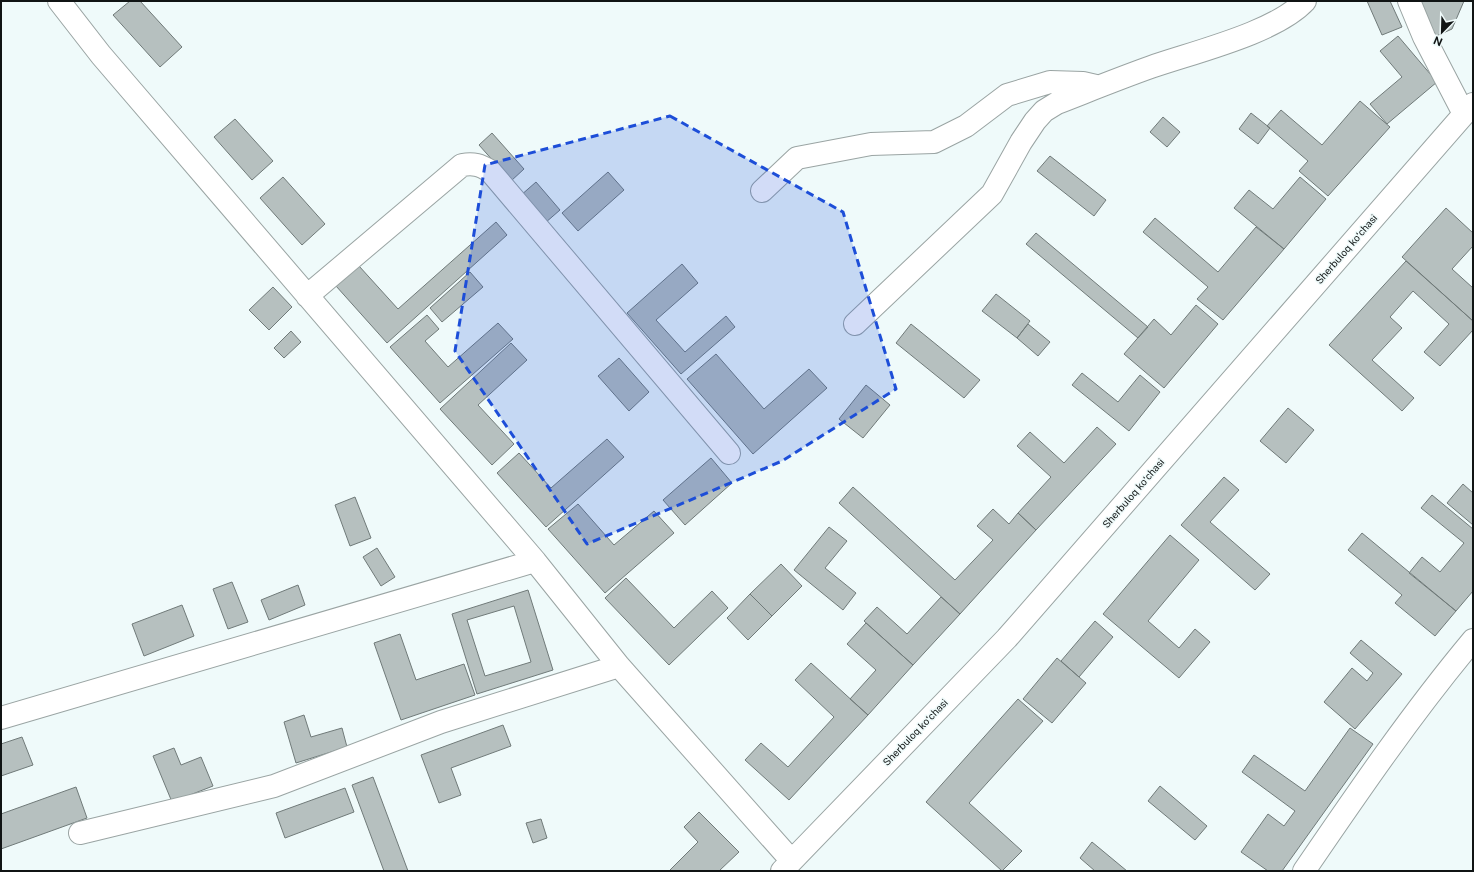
<svg xmlns="http://www.w3.org/2000/svg" width="1474" height="872" viewBox="0 0 1474 872" font-family="'Public Sans',sans-serif">
	<rect width="100%" height="100%" fill="#effafa"/>
	<path fill="#b6c0bf" stroke="#707a79" fill-rule="evenodd" d="M130 1H140L182 47 160 67 113 15Z
		M1367 1H1390L1402 27 1382 35Z
		M1416 1H1464L1452 29 1432 38Z
		M1398 36 1437 82 1387 124 1370 104 1402 77 1380 51Z
		M1360 101 1390 127 1328 196 1299 171 1308 161 1267 126 1281 110 1322 145Z
		M1251 113 1270 128 1258 144 1239 129Z
		M1163 117 1180 132 1167 147 1150 132Z
		M235 119 273 161 252 180 214 137Z
		M492 133 524 169 511 181 479 145Z
		M1050 156 1106 200 1094 216 1037 171Z
		M608 172 624 190 578 231 562 213Z
		M283 177 325 224 302 245 260 198Z
		M1300 177 1326 199 1284 249 1234 208 1249 190 1273 209Z
		M536 182 560 210 545 223 520 196Z
		M1446 208 1473 233V246L1452 269 1473 288V321L1402 257Z
		M1155 218 1218 272 1256 227 1284 249 1223 320 1197 299 1208 287 1143 232Z
		M496 222 507 235 387 343 336 286 359 266 398 309Z
		M1036 233 1148 327 1138 338 1026 244Z
		M1406 261 1473 321V330L1440 366 1424 352 1449 324 1413 291 1390 317 1402 328 1372 360 1414 398 1402 411 1329 345Z
		M682 264 698 283 656 320 685 352 726 316 735 327 681 374 627 313Z
		M470 272 483 287 442 322 430 308Z
		M273 287 292 307 269 330 249 310Z
		M996 294 1030 321 1017 338 982 311Z
		M1196 305 1218 324 1164 388 1124 354 1154 319 1171 335Z
		M427 315 439 329 425 341 448 367 498 323 513 339 440 403 390 347Z
		M911 324 980 380 964 398 896 343Z
		M1028 324 1050 342 1038 356 1017 338Z
		M291 331 301 342 284 358 274 348Z
		M511 343 527 360 478 405 514 444 492 465 440 409Z
		M716 354 764 409 809 369 827 388 753 454 687 379Z
		M619 358 649 392 629 411 598 376Z
		M1082 373 1118 402 1140 375 1160 392 1129 431 1072 385Z
		M866 385 890 405 863 438 839 419Z
		M1288 408 1314 430 1286 463 1260 441Z
		M1097 427 1116 444 1036 530 1018 513 1051 477 1017 446 1030 432 1064 463Z
		M607 439 624 457 546 527 497 473 519 453 551 488Z
		M711 458 732 483 685 525 663 500Z
		M1224 477 1239 490 1210 522 1270 574 1255 590 1181 525Z
		M1463 484 1473 493V525L1447 503Z
		M853 487 955 580 993 540 977 526 993 509 1009 524 1018 513 1036 530 960 614 839 503Z
		M1432 495 1473 529V591L1456 611 1409 573 1422 557 1440 572 1464 543 1421 508Z
		M355 497 371 538 350 546 335 505Z
		M578 504 614 545 654 511 674 533 605 593 548 529Z
		M829 527 847 541 825 568 856 593 843 610 794 570Z
		M1362 533 1456 611 1435 636 1395 603 1402 595 1348 550Z
		M1170 535 1199 560 1148 621 1179 648 1195 629 1210 642 1179 678 1103 614Z
		M377 548 395 577 381 586 363 557Z
		M781 564 802 586 772 616 750 594Z
		M626 578 674 628 712 591 728 608 669 665 605 598Z
		M232 582 248 622 228 629 213 589Z
		M298 585 305 605 269 620 261 600Z
		M528 590 553 670 477 694 452 614ZM514 606 531 662 485 676 467 620Z
		M750 594 772 616 748 640 727 618Z
		M941 597 960 614 913 665 864 621 877 607 907 634Z
		M182 605 194 636 144 656 132 624Z
		M1095 621 1113 637 1079 677 1061 661Z
		M866 623 913 665 868 715 850 699 876 670 847 644Z
		M400 634 416 680 464 664 475 695 401 720 374 643Z
		M1361 640 1402 674 1355 729 1324 702 1352 668 1367 681 1373 673 1350 653Z
		M1057 658 1086 683 1052 723 1023 699Z
		M811 663 868 715 789 800 745 760 761 743 788 767 834 717 795 680Z
		M1018 699 1043 721 969 803 1022 851 1002 871 926 802Z
		M304 715 311 737 342 728 347 747 296 763 284 722Z
		M503 725 511 746 451 768 461 795 439 803 421 755Z
		M1350 728 1373 744 1282 871H1268L1241 852 1268 814 1284 826 1295 811 1242 772 1254 755 1305 791Z
		M22 737 33 765 1 776V744Z
		M174 748 181 765 201 757 213 786 172 802 153 756Z
		M373 777 408 871H384L352 785Z
		M1160 786 1207 826 1195 840 1148 801Z
		M76 787 87 818 1 849V814Z
		M345 788 354 812 285 838 276 813Z
		M699 812 739 852 719 871H669L698 842 684 827Z
		M541 819 547 838 533 843 526 823Z
		M1092 842 1127 871H1095L1080 858Z"/>
	<g fill="none" stroke-linecap="round" stroke-linejoin="round">
		<g stroke="#9aa4a3" stroke-width="24">
			<path id="minor" d="M59 1 101 55 535 561 619 666 791 860
				M1409 1 1424 37 1464 114
				M762 191 797 158 871 144 934 142 966 126 1007 95 1050 82 1083 83 1096 86
				M307 296 462 165C474 163 480 165 490 171L729 453
				M855 324 992 194 1021 142 1035 121 1044 111 1057 103C1088 91 1120 78 1151 67 1194 52 1275 33 1305 1
				M1 718 535 561
				M80 833 274 786 441 722 619 666
				M782 871 1007 638 1473 104
				M1304 871C1358 792 1412 713 1473 640"/>
		</g>
		<use href="#minor" stroke="#fff" stroke-width="22"/>
	</g>
	<path fill="#1d4ed8" fill-opacity="0.2" stroke="#1d4ed8" stroke-width="3" stroke-dasharray="8 5" stroke-linejoin="round" d="M670 116 843 212 896 389 782 461 587 544 455 351 485 165Z"/>
	<g text-anchor="middle" stroke-width="3" stroke-linejoin="round" paint-order="stroke">
		<g font-size="10" fill="#101414" stroke="#effafa">
			<text transform="translate(1346 249) rotate(-49)" y="4">Sherbuloq koʻchasi</text>
			<text transform="translate(1133 493) rotate(-49)" y="4">Sherbuloq koʻchasi</text>
			<text transform="translate(915 732) rotate(-46)" y="4">Sherbuloq koʻchasi</text>
		</g>
	</g>
	<rect width="1474" height="872" fill="none" stroke="#101414" stroke-width="4"/>
	<g transform="translate(1442 32) rotate(203)" stroke="#effafa" stroke-width="3" paint-order="stroke">
	<path d="M0-3L7 15L0 10L-7 15Z" fill="#101414"/>
	<text y="-6" font-size="11" font-weight="bold" text-anchor="middle" fill="#101414">N</text>
	</g>
</svg>
